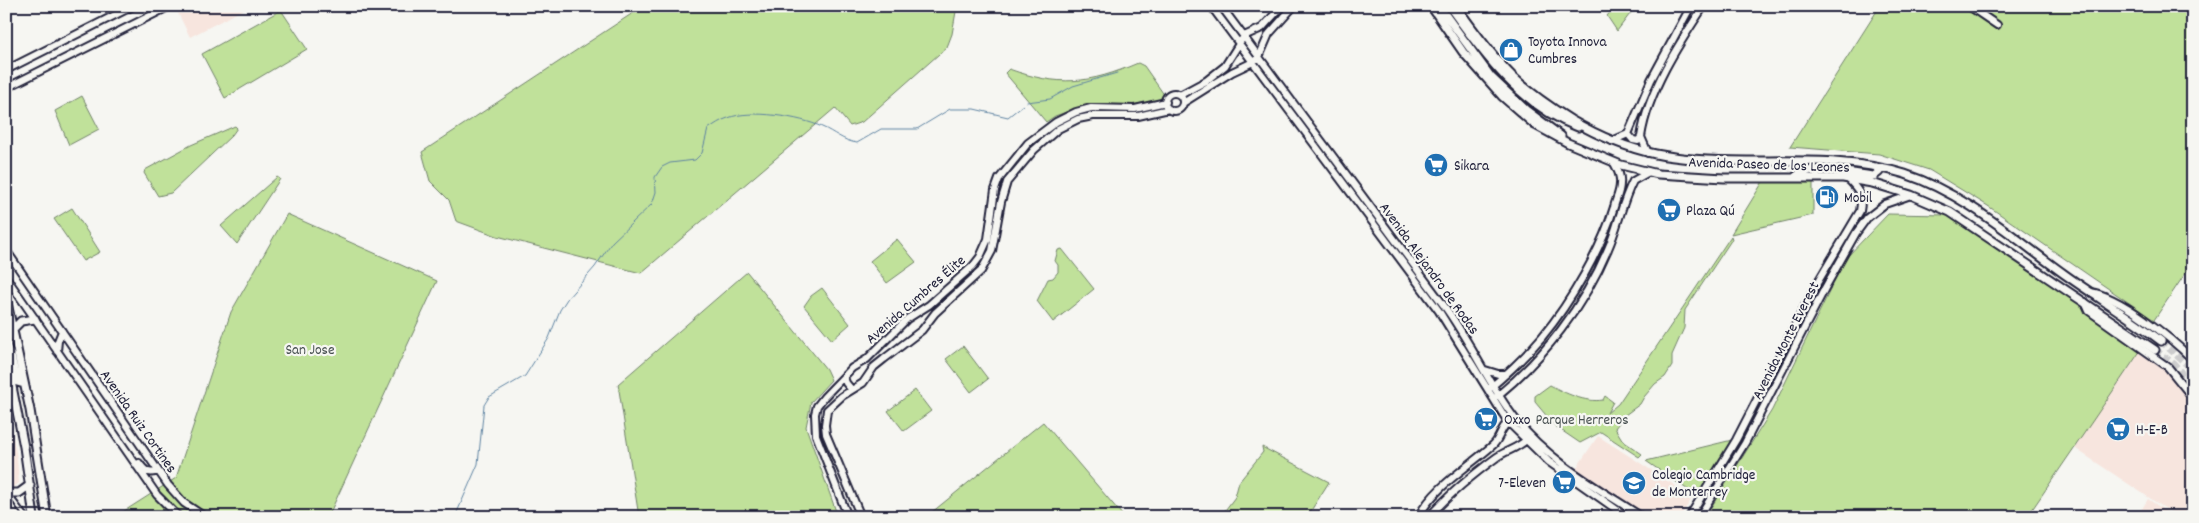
<svg xmlns="http://www.w3.org/2000/svg" width="2199" height="523" viewBox="0 0 2199 523" font-family="Dekko,sans-serif">
	<rect width="100%" height="100%" fill="#f6f6f2"/>
	<filter id="ink" filterUnits="userSpaceOnUse"><feTurbulence type="fractalNoise" baseFrequency=".02" numOctaves="2"/><feDisplacementMap in="SourceGraphic" scale="10" xChannelSelector="R" yChannelSelector="G"/><feConvolveMatrix kernelMatrix="1 2 1 2 8 2 1 2 1" color-interpolation-filters="sRGB"/></filter>
	<g filter="url(#ink)">
		<path fill="#f7e5de" d="M177 6H250L190 37 175 7Z
			M2136 345 2157 360 2182 385 2193 400V514L2191 517H2178L2070 445Z
			M6 402 17 458 19 483 13 488 6 487Z
			M1598 436 1693 497 1680 517H1645L1575 470Z
			M2148 499 2173 516 2174 517H2137Z"/>
		<path fill="#c0e19a" stroke="#71826a" d="M660 6H957L952 34 947 47 862 122 850 126 835 108 641 273 497 236 456 221 449 200 430 181 422 152 639 9Z
			M1615 6H1636L1617 31 1607 16Z
			M1880 6H2193V262L2154 320 1988 206 1929 170 1879 154 1790 147Z
			M281 10 307 49 225 98 202 54Z
			M1138 63 1144 66 1165 96 1162 100 1130 105 1098 104 1083 106 1055 116 1046 122 1005 73 1009 69C1059 87 1089 84 1138 63Z
			M82 96 99 129 69 145 55 111Z
			M235 126 237 128 232 135 171 193 158 196 144 173 145 170 191 145Z
			M277 177 280 179 237 244 221 226Z
			M1764 180 1813 181V215L1731 234Z
			M72 208 100 252 83 261 54 219Z
			M287 214 437 281 328 517H115L176 478 231 312Z
			M1888 214 1947 215 2145 344 2027 517H1705L1772 410 1845 259Z
			M1731 236 1732 239 1685 310 1684 328 1672 355V366L1665 377 1655 384 1644 397 1640 404 1625 415 1615 428 1623 441 1642 454 1639 457 1601 432 1580 443 1555 426 1535 402V396L1550 385C1565 393 1585 403 1603 400L1605 396 1613 402 1607 413 1618 404Z
			M897 239 916 262 887 283 870 261Z
			M1062 249 1094 289 1053 322 1037 301 1048 279 1053 278 1058 272V265L1055 261 1058 250Z
			M747 272 826 369 831 380 811 402 806 427 838 517H639L618 384Z
			M822 288 850 324 832 340 804 306 811 296Z
			M963 346 988 379 971 392 946 359Z
			M915 390 931 411 904 431 888 411Z
			M1043 422 1124 517H926Z
			M1732 440 1697 496 1646 461Z
			M1262 447 1329 482 1307 517H1220L1235 497 1239 482 1263 452Z"/>
		<g fill="none" stroke-linecap="round" stroke-linejoin="round">
			<path stroke="#5e83a2" stroke-width="1" d="M1027 102 1050 99 1073 86 1117 73
				M455 517 478 464 484 405 489 397 525 376 549 338 560 310 567 299 595 267 612 242 652 204 656 192 655 177 662 167 670 163 695 160 702 153 708 129C714 125 721 120 728 118 750 109 801 117 822 127 834 132 843 141 857 143L881 129H917L950 109H974L1008 117 1023 105"/>
			<path stroke="#cccccd" stroke-width="7" stroke-dasharray="7 3.5" stroke-linecap="butt" d="M2161 341 2193 370
				M2155 350 2174 364 2193 388"/>
			<g stroke="#22223b" stroke-width="10">
				<path id="secondary" d="M1211 6 1439 311 1508 422 1549 462 1627 517
					M1221 6 1445 307C1471 343 1489 385 1516 420 1550 462 1598 488 1642 517
					M1969 6 1997 25
					M6 70 133 6
					M6 88 170 6
					M1165 102a9 9 0 1 1 18 0a9 9 0 1 1-18 0Z
					M1180 95 1206 81 1225 66 1244 36 1262 28 1282 6
					M1183 103 1232 72 1253 62 1259 57 1269 34 1294 6
					M1628 134 1633 140 1638 141 1641 137
					M1612 141 1628 134 1651 80 1691 6
					M1648 153 1641 137C1648 91 1678 45 1704 6
					M6 250 168 485 184 503 205 517
					M6 277 157 495 179 517
					M2090 292C2120 296 2171 338 2193 360
					M2085 302 2089 311 2168 367 2193 398
					M57 351 58 341 62 331
					M1485 370 1498 374H1506
					M844 377 846 383 851 389
					M1490 388C1509 372 1526 356 1542 337 1571 302 1601 250 1614 207 1616 199 1620 192 1620 184 1621 176 1618 170 1614 163
					M1496 397C1544 358 1584 306 1608 249 1618 227 1622 202 1633 181L1649 172
					M139 463C144 470 148 475 158 471
					M6 493 24 517
					M848 517 816 435 815 414 817 406 824 397 852 368 867 359 907 319 929 305 973 266 980 257 988 239 995 190 999 179 1028 143 1056 122 1076 112 1091 108 1135 109 1166 102
					M861 517 826 434 825 425 827 410 842 396 863 383 874 367 884 359 922 330 935 313 981 271 992 251 1001 202 1007 182 1034 150 1058 129 1078 119 1093 116H1138L1169 109
					M1418 517C1435 486 1467 468 1493 445 1501 438 1500 426 1511 421
					M1429 517C1450 493 1471 476 1497 457 1507 450 1519 448 1527 439
					M1689 517 1736 440 1816 285 1860 211C1863 195 1859 190 1848 179
					M1699 517 1745 443 1825 288 1856 233 1867 218 1885 204 1911 195"/>
			</g>
			<g stroke="#22223b" stroke-width="11">
				<path id="primary" d="M1431 6 1463 52 1502 96 1535 125 1568 143 1621 165 1658 174 1724 178H1843L1872 183 1911 195 1950 212 2155 350
					M1439 6 1491 77 1526 110 1561 136
					M1449 6C1483 53 1521 106 1578 127
					M1456 6C1473 30 1491 55 1512 76 1530 93 1550 107 1571 120 1633 156 1676 161 1747 161 1801 161 1853 158 1905 174 1966 194 2016 240 2067 276 2098 298 2131 318 2161 341
					M1795 177C1811 161 1854 175 1874 176L1879 172 1876 167
					M6 298 30 410 47 517
					M13 329 21 321 35 319
					M6 346 11 356 17 382 24 384
					M6 356 24 447 34 517
					M6 493H19L30 485"/>
			</g>
			<use href="#secondary" stroke="#f6f6f2" stroke-width="6"/>
			<use href="#primary" stroke="#f6f6f2" stroke-width="7"/>
			<g stroke="#22223b" stroke-width="10" stroke-linecap="butt">
				<path id="secondary-bridge" d="M6 500 18 517
					M6 512 10 517"/>
			</g>
			<use href="#secondary-bridge" stroke="#f6f6f2" stroke-width="6"/>
		</g>
	</g>
	<defs>
		<g id="shop-disc" transform="scale(1.25)"><circle r="9.5" fill="#1f6fb2" stroke="#f6f6f2"/><path d="M-5-2.5h2.3a2.7 3.5 0 0 1 5.4 0H5L5.5 6h-11ZM-1.5-2.5h3a1.5 2.3 0 0 0-3 0Z" fill="#fff"/></g>
		<g id="supermarket-disc" transform="scale(1.25)"><circle r="9.5" fill="#1f6fb2" stroke="#f6f6f2"/><path d="M-6-5.5h2.5l.6 2H6L4.5 2H-2.5L-4.4-4H-6ZM-1.5 3.2a1.3 1.3 0 1 0 .1 0ZM3 3.2a1.3 1.3 0 1 0 .1 0Z" fill="#fff"/></g>
		<g id="fuel-disc" transform="scale(1.25)"><circle r="9.5" fill="#1f6fb2" stroke="#f6f6f2"/><path d="M-5.5-6h7V0h2V4h1.3V-2.5L3-4.5l.8-.8L6-3V5H2.5V1h-1V6h-7ZM-4.2-4.7v3.2H.2V-4.7Z" fill="#fff"/></g>
		<g id="school-disc" transform="scale(1.25)"><circle r="9.5" fill="#1f6fb2" stroke="#f6f6f2"/><path d="M0-5L7-2L0 1L-7-2ZM-4 1L0 2.5L4 1V4Q0 6-4 4Z" fill="#fff"/></g>
	</defs>
	<g fill-rule="evenodd">
		<use href="#shop-disc" x="1511" y="50"/>
		<use href="#supermarket-disc" x="1436" y="165"/>
		<use href="#fuel-disc" x="1827" y="197"/>
		<use href="#supermarket-disc" x="1669" y="210"/>
		<use href="#supermarket-disc" x="1486" y="419"/>
		<use href="#supermarket-disc" x="2118" y="429"/>
		<use href="#supermarket-disc" x="1564" y="482"/>
		<use href="#school-disc" x="1634" y="483"/>
	</g>
	<g text-anchor="middle" stroke-width="4.5" stroke-linejoin="round" paint-order="stroke">
		<g font-size="15" fill="#22223b" stroke="#f6f6f2" text-anchor="start">
			<text x="1528" y="46">Toyota Innova<tspan x="1528" dy="17">Cumbres</tspan></text>
			<text x="1454" y="170">Sikara</text>
			<text x="1844" y="202">Mobil</text>
			<text x="1686" y="215">Plaza Qú</text>
			<text x="1504" y="424">Oxxo</text>
			<text x="2136" y="434">H-E-B</text>
			<text x="1652" y="479">Colegio Cambridge<tspan x="1652" dy="17">de Monterrey</tspan></text>
			<text x="1546" y="487" text-anchor="end">7-Eleven</text>
		</g>
		<g font-size="15" fill="#22223b" stroke="#f6f6f2">
			<text transform="translate(1769 164) rotate(2)" y="5">Avenida Paseo de los Leones</text>
			<text transform="translate(1430 268) rotate(54)" y="5">Avenida Alejandro de Rodas</text>
			<text transform="translate(915 299) rotate(-41)" y="5">Avenida Cumbres Élite</text>
			<text transform="translate(1785 340) rotate(-63)" y="5">Avenida Monte Everest</text>
			<text transform="translate(139 421) rotate(55)" y="5">Avenida Ruiz Cortines</text>
		</g>
		<g font-size="15" fill="#4a5253" stroke="#f6f6f2">
			<text x="310" y="354">San Jose</text>
			<text x="1582" y="424">Parque Herreros</text>
		</g>
	</g>
	<rect width="2199" height="523" fill="none" stroke="#f6f6f2" stroke-width="25"/>
	<rect x="12" y="12" width="2174" height="498" fill="none" stroke="#22223b" stroke-width="2" filter="url(#ink)"/>
</svg>
